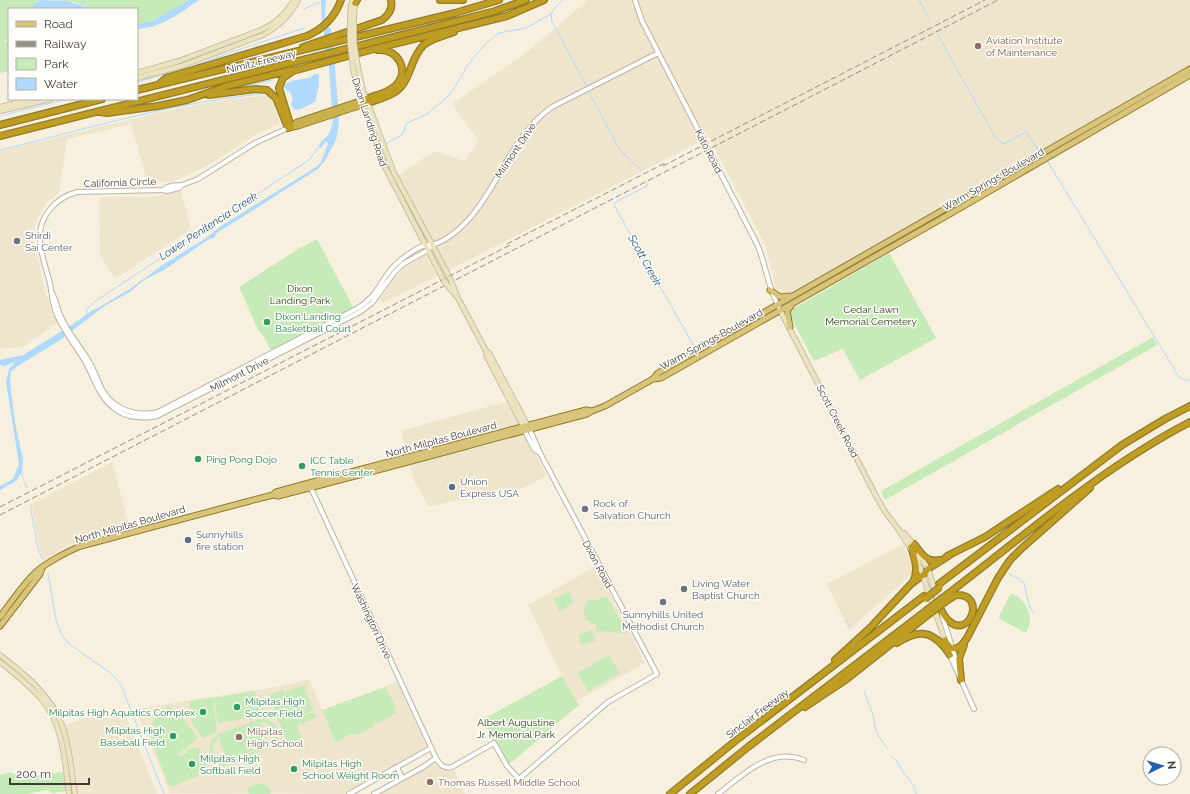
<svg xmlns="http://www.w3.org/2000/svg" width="1190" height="794" viewBox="0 0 1190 794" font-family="Raleway,sans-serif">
	<rect width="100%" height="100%" fill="#f7f0df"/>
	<path fill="#efe5cd" d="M588 0H1190V67L791 292 784 294 776 289 766 247 709 137 449 270 398 175 435 151 464 161 479 141 452 104 527 52Z
		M267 95 272 100 280 124 257 134 207 166 175 181 148 184 131 124 67 139 59 193 48 201 40 213 35 225 34 240 44 288 57 323 24 346 0 349V151L161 112 217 101Z
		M181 191 191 229 115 279 100 255 99 197H151Z
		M426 255 437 276 383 303 380 300 393 280 406 266Z
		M508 401 547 476 521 489H502L429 507 413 478 401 431Z
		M112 462 129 524 123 528 83 540 65 547 44 560 40 551 32 507 34 503Z
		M903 544 913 566 911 575 849 630 827 584Z
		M596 566 645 663 576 701 562 676 528 605Z
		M309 679 322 710 397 682 426 745 425 748 344 794 170 793 136 709 282 686Z
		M124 711 157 794H78L66 725 92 715Z
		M432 763 444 770 449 771 454 770 465 794H381Z"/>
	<path fill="#c6eab8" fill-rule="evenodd" d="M0 0H40L33 5 30 9H9V40L1 41 9 42V71L0 73Z
		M54 0H189C175 8 153 24 137 24V9H91L74 2Z
		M317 239 353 307 273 350 270 349 264 336 258 330 240 289 241 286 298 249Z
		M889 253 936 338 860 380 843 349 814 361 790 316 791 310Z
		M1153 337 1157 345 885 500 881 491Z
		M570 592 573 604 567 605V608L558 611 554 598Z
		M1011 593C1022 597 1030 609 1030 621 1030 625 1027 630 1026 633L1000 619 999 617Z
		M602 597 608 598 627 633 596 631V624H591L590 620 585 621 584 619 587 618C582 612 584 609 586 602L591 599 597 601Z
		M592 630 595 641 581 645 578 635Z
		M609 655 620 673 588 691 578 673Z
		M562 676 579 705 507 766 482 720Z
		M304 685 306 690 304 692 306 691 308 697 306 699 309 698 311 704 309 705H311L314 710 302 715V716L314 712 316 718 297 725 295 719 297 718V717L295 718 292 712 294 710 292 711 290 705 292 704H290L287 699 289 697 287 698 285 692Z
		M385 687 393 701 396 713 377 724 376 721 374 722 375 725 359 735C351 731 344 738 338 742L334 740 323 710Z
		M283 690 303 741 289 747 269 695Z
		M255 691 258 709 263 712V713L259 712V716L218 723 214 698Z
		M213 697 217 732 203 738 192 723 189 701Z
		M169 706 181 715 197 737 196 740 178 754 181 757 188 750 196 747 200 750 208 769 206 772 172 787 168 784 150 735C151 722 157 712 169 706Z
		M264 718C273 721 279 726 278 735 278 740 276 741 278 745L220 767C219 762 215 761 212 757 206 749 211 739 219 734L259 719ZM259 722H265L272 727 271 729 269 725 266 730C267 734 269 736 273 736L272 732 274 731C275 737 273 742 268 745 257 749 237 759 227 761 220 761 214 757 213 750 212 744 215 740 220 737L221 739 219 740 227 759 229 760 268 744V742L261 723Z
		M10 772 14 774C24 772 37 779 46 772L54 773 62 772 64 774 66 791 53 793 47 790 26 794H0V775Z
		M259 783 266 785 271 790V794H249L247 789 253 785Z"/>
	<path fill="#afdafd" d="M40 0 68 1 91 9H30L33 5Z
		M189 0H199C180 13 161 28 137 29V24L152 21Z
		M321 0H326L325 22 331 30 334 55 339 118 338 130 336 140 324 162 318 169 217 233 214 238 209 239 164 270 144 280 130 292 106 305 60 340 21 364 11 371 10 382 15 423 23 459 22 472 24 481 28 488H26L21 473 16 481 0 490V486L13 479 19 464 6 382 9 369 15 362 5 366 0 365V360L23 355 73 324 91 311 98 308 131 288 164 264 206 238 221 226 316 167 321 162 328 144 327 142H325L321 148 319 147 320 143 329 134 333 122 329 67 325 55V38L322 25Z
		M315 74H319V86L315 102 301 109 295 110 292 107 291 102 293 99 290 92 286 90 284 86C291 77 306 82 315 74Z"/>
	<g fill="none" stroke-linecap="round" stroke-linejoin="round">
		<path stroke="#afdafd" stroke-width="1" d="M563 0 557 5 551 14 552 22 586 85
			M919 0 929 19
			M80 5 86 0
			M304 9 322 1
			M938 35 995 137 1003 144 1026 132 1039 151
			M137 82 191 67 229 53 304 28
			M228 89 273 80
			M589 92 617 145 622 152 641 170
			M178 107V112
			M0 116 68 99
			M385 144 402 135 407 123 427 114 445 99 453 90 467 66 480 50 487 42 499 33 526 28 551 14
			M0 150C86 129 172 103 260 94
			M1048 162 1179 377 1185 380H1190
			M647 184V186L616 202 614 204 615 207 695 348
			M87 314V309L94 302 309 160 319 147
			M31 505V510L38 549 43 560
			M48 573 56 620 62 635 68 643 112 674 121 685 164 794
			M1009 574 1019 579 1024 583 1029 606 1034 613
			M846 620 851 627
			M864 691 874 718 875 728 878 735 888 749
			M891 756 897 761 903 772 914 786 916 794"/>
		<g stroke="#bbb4a4" stroke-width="6">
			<path id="tertiary" d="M635 0 642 21 757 244C766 264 767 285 778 305
				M288 128 255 143 198 179 182 185 179 188 167 191 163 190 77 192C55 198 38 217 40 241 41 255 46 269 50 283 52 294 52 305 57 315 64 332 78 348 87 365 95 380 99 397 114 408 125 418 144 419 157 416L360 312 372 303 394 273 403 264 428 250 432 245
				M163 190C168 185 176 185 182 185
				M52 293C57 301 57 310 62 319 69 334 81 347 90 363 95 372 98 382 103 391 114 410 137 417 158 412L358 308C364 304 369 300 374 294 381 285 386 273 395 265 402 258 417 247 426 245 429 245 429 245 432 245 446 241 460 229 469 219 500 184 512 135 552 107L658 53
				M525 431 534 449 540 453
				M310 486 436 758C440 765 444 769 452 767L494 743 507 766 519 779 608 702 657 674 540 453 530 430
				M942 615 958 666
				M949 653 974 709
				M397 767 402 778
				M349 794 431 748
				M374 794 423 767 436 758
				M718 794C739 778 764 753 792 757 796 757 801 759 804 760"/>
		</g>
		<g stroke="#bbb4a4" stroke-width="6">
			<path id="secondary" d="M350 15 352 0
				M354 15 355 1
				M358 68 363 90 394 173 450 278
				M353 69 361 100 384 165 444 281
				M137 73 179 61 261 30C275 24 286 14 294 0
				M137 78 181 66 263 35C278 27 290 16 298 0
				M0 107 31 99
				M0 111 51 99
				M452 283 458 298 486 351 489 353 529 428
				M448 286 457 297
				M779 308 877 498 886 513 899 530 917 559 945 640
				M486 351V355L524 428
				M904 533 915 546
				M919 554 928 569 939 604
				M0 655C24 674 51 695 62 725 70 747 71 771 75 794
				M0 662C15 674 31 686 43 701 64 727 65 763 69 794"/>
		</g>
		<g stroke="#927b29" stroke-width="7">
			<path id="primary" d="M770 290 780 297 790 296
				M790 327 787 311 791 306
				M653 379 661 378 948 215 1190 75
				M273 495 276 492 309 483 586 410 592 411
				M0 617C11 602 22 586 35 573 44 564 68 551 81 546L246 502 273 495 278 496C381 470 484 441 587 414L592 411 605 406 653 379 658 373 1190 69
				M0 626 40 574 42 568"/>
		</g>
		<g stroke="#927b29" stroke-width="7">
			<path id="trunk" d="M291 127 297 122 366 99
				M288 128 298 126 368 103"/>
		</g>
		<g stroke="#927b29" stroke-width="8">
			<path id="motorway" d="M440 0H463
				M355 3 357 0
				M303 47 382 20C389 15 393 9 391 0
				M159 84 166 78 307 36C323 29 335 17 341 0
				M137 90 455 13 499 0
				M209 95 255 89 267 90 276 98 288 128
				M366 99C376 95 388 93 395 86 411 72 398 48 378 50
				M368 103C378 99 391 97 399 89 405 84 407 77 410 70 421 40 426 42 454 32
				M100 112 107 113 158 106 187 100 227 86 291 70
				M0 125 102 99
				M291 127 279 88 283 78 293 71 374 49 507 16 544 0
				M0 136 461 20 495 11 526 0
				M914 544C921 553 926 563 940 560
				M911 547C915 560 919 569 913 582
				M947 556 985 537 1058 489
				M939 584 1122 445 1165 419 1190 406
				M944 597C1024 536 1100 469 1190 422
				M940 608C943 613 945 618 949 621 970 640 987 593 956 595L945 602
				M945 640C952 654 960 649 967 638L998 578 1010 560 1022 548 1090 488
				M897 643C921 627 935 632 950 655
				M835 660 870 628 911 584 923 575 928 569 950 555
				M961 680 959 659 964 645
				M805 707 844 681 929 614
				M670 794 739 738 924 596
				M690 794 748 747 927 610"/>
		</g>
		<use href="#tertiary" stroke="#fff" stroke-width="4"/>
		<use href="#secondary" stroke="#ece2bd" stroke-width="4.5"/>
		<use href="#primary" stroke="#d8c47a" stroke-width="5"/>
		<use href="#trunk" stroke="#cbb04e" stroke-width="5"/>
		<use href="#motorway" stroke="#be9d22" stroke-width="5.5"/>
		<path stroke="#948f84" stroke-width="1" stroke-dasharray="6 3" stroke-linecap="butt" d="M663 166 985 0
			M507 244 667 162
			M0 507 512 244
			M0 515 998 0"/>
		<g stroke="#bbb4a4" stroke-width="6" stroke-linecap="butt">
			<path id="secondary-bridge" d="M350 15V42L353 69
				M354 15V42L358 68
				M450 278 452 283
				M444 281 448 286"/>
		</g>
		<g stroke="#927b29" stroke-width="8" stroke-linecap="butt">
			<path id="motorway-bridge" d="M925 599 940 587
				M927 610 944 597
				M929 614 945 602"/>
		</g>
		<use href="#secondary-bridge" stroke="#ece2bd" stroke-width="4.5"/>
		<use href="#motorway-bridge" stroke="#be9d22" stroke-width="5.5"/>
	</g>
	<g fill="#8d6e63" stroke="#fffdfa" stroke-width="1.5">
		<circle cx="978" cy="46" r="4"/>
		<circle cx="239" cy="737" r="4"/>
		<circle cx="430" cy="782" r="4"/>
	</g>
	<g fill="#6b7280" stroke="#fffdfa" stroke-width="1.5">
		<circle cx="17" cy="241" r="4"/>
		<circle cx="585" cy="509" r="4"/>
		<circle cx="684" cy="589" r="4"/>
		<circle cx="663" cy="602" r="4"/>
	</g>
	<g fill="#2e9e5b" stroke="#fffdfa" stroke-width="1.5">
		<circle cx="267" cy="322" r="4"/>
		<circle cx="198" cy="459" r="4"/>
		<circle cx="302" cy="466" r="4"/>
		<circle cx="237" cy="707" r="4"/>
		<circle cx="203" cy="712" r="4"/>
		<circle cx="173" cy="736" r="4"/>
		<circle cx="192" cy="764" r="4"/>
		<circle cx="294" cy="769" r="4"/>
	</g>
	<g fill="#5c6f8a" stroke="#fffdfa" stroke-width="1.5">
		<circle cx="452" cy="487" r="4"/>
		<circle cx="188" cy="540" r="4"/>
	</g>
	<g text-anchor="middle" stroke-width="3" stroke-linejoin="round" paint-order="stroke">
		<g font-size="10" fill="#785e54" stroke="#fffdfa" text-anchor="start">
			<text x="986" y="44">Aviation Institute<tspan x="986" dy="12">of Maintenance</tspan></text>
			<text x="247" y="735">Milpitas<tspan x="247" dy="12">High School</tspan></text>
			<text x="438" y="786">Thomas Russell Middle School</text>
		</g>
		<g font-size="10" fill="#3f3c36" stroke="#fffdfa">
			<text transform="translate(261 61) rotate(-14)" y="4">Nimitz Freeway</text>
			<text transform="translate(370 122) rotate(72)" y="4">Dixon Landing Road</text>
			<text transform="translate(515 150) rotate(-56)" y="4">Milmont Drive</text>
			<text transform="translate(709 151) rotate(63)" y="4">Kato Road</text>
			<text transform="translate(993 179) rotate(-30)" y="4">Warm Springs Boulevard</text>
			<text transform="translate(120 182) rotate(-2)" y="4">California Circle</text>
			<text transform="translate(711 339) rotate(-29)" y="4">Warm Springs Boulevard</text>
			<text transform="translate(239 374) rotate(-27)" y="4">Milmont Drive</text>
			<text transform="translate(838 421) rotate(63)" y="4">Scott Creek Road</text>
			<text transform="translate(441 439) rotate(-15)" y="4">North Milpitas Boulevard</text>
			<text transform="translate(130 524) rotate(-16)" y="4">North Milpitas Boulevard</text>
			<text transform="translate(598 564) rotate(62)" y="4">Dixon Road</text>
			<text transform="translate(372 621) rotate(65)" y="4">Washington Drive</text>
			<text transform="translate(757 713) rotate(-37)" y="4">Sinclair Freeway</text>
		</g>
		<g font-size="10" fill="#5b616d" stroke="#fffdfa" text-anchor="start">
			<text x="25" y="239">Shirdi<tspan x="25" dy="12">Sai Center</tspan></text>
			<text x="593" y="507">Rock of<tspan x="593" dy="12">Salvation Church</tspan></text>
			<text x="692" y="587">Living Water<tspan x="692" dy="12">Baptist Church</tspan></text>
			<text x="663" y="618" text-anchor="middle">Sunnyhills United<tspan x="663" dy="12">Methodist Church</tspan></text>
		</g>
		<g font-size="10" fill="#234414" stroke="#fffdfa">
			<text x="300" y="292">Dixon<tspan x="300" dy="12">Landing Park</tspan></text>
			<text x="871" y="313">Cedar Lawn<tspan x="871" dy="12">Memorial Cemetery</tspan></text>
			<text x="516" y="726">Albert Augustine<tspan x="516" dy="12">Jr. Memorial Park</tspan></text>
		</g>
		<g font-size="10" fill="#27864d" stroke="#fffdfa" text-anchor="start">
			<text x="275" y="320">Dixon Landing<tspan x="275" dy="12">Basketball Court</tspan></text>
			<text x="206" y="463">Ping Pong Dojo</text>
			<text x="310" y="464">ICC Table<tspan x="310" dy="12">Tennis Center</tspan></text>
			<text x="245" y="705">Milpitas High<tspan x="245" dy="12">Soccer Field</tspan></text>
			<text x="195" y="716" text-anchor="end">Milpitas High Aquatics Complex</text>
			<text x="165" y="734" text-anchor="end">Milpitas High<tspan x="165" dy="12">Baseball Field</tspan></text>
			<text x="200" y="762">Milpitas High<tspan x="200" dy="12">Softball Field</tspan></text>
			<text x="302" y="767">Milpitas High<tspan x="302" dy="12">School Weight Room</tspan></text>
		</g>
		<g font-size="10" fill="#4e5e75" stroke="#fffdfa" text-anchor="start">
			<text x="460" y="485">Union<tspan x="460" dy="12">Express USA</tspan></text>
			<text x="196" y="538">Sunnyhills<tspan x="196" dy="12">fire station</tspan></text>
		</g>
		<g font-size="11" font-style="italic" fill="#20567c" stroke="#fffdfa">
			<text transform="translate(208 226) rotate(-33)" y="4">Lower Penitencia Creek</text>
			<text transform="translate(645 260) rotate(61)" y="4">Scott Creek</text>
		</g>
	</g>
	<rect x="8" y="8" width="130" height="92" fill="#fffdfa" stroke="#b2b0ac"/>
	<rect x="16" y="21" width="20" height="6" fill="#d8c47a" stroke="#b2b0ac"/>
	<text x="44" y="28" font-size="12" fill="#3f3c36">Road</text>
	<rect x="16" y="41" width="20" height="6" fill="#948f84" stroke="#b2b0ac"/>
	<text x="44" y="48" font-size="12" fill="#3f3c36">Railway</text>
	<rect x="16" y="58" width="20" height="12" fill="#c6eab8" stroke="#b2b0ac"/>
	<text x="44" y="68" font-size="12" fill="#3f3c36">Park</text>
	<rect x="16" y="78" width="20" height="12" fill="#afdafd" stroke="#b2b0ac"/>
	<text x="44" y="88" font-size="12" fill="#3f3c36">Water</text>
	<g transform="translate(1162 766) rotate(85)"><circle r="19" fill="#fffdfa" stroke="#b2b0ac"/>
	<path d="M0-3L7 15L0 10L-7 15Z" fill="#1e5fb0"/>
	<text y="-6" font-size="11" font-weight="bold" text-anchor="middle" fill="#3f3c36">N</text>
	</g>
	<path d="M10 778v6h79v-6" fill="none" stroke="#3f3c36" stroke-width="2"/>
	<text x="16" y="778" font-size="12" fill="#3f3c36" stroke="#fffdfa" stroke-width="3" paint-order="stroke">200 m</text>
</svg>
